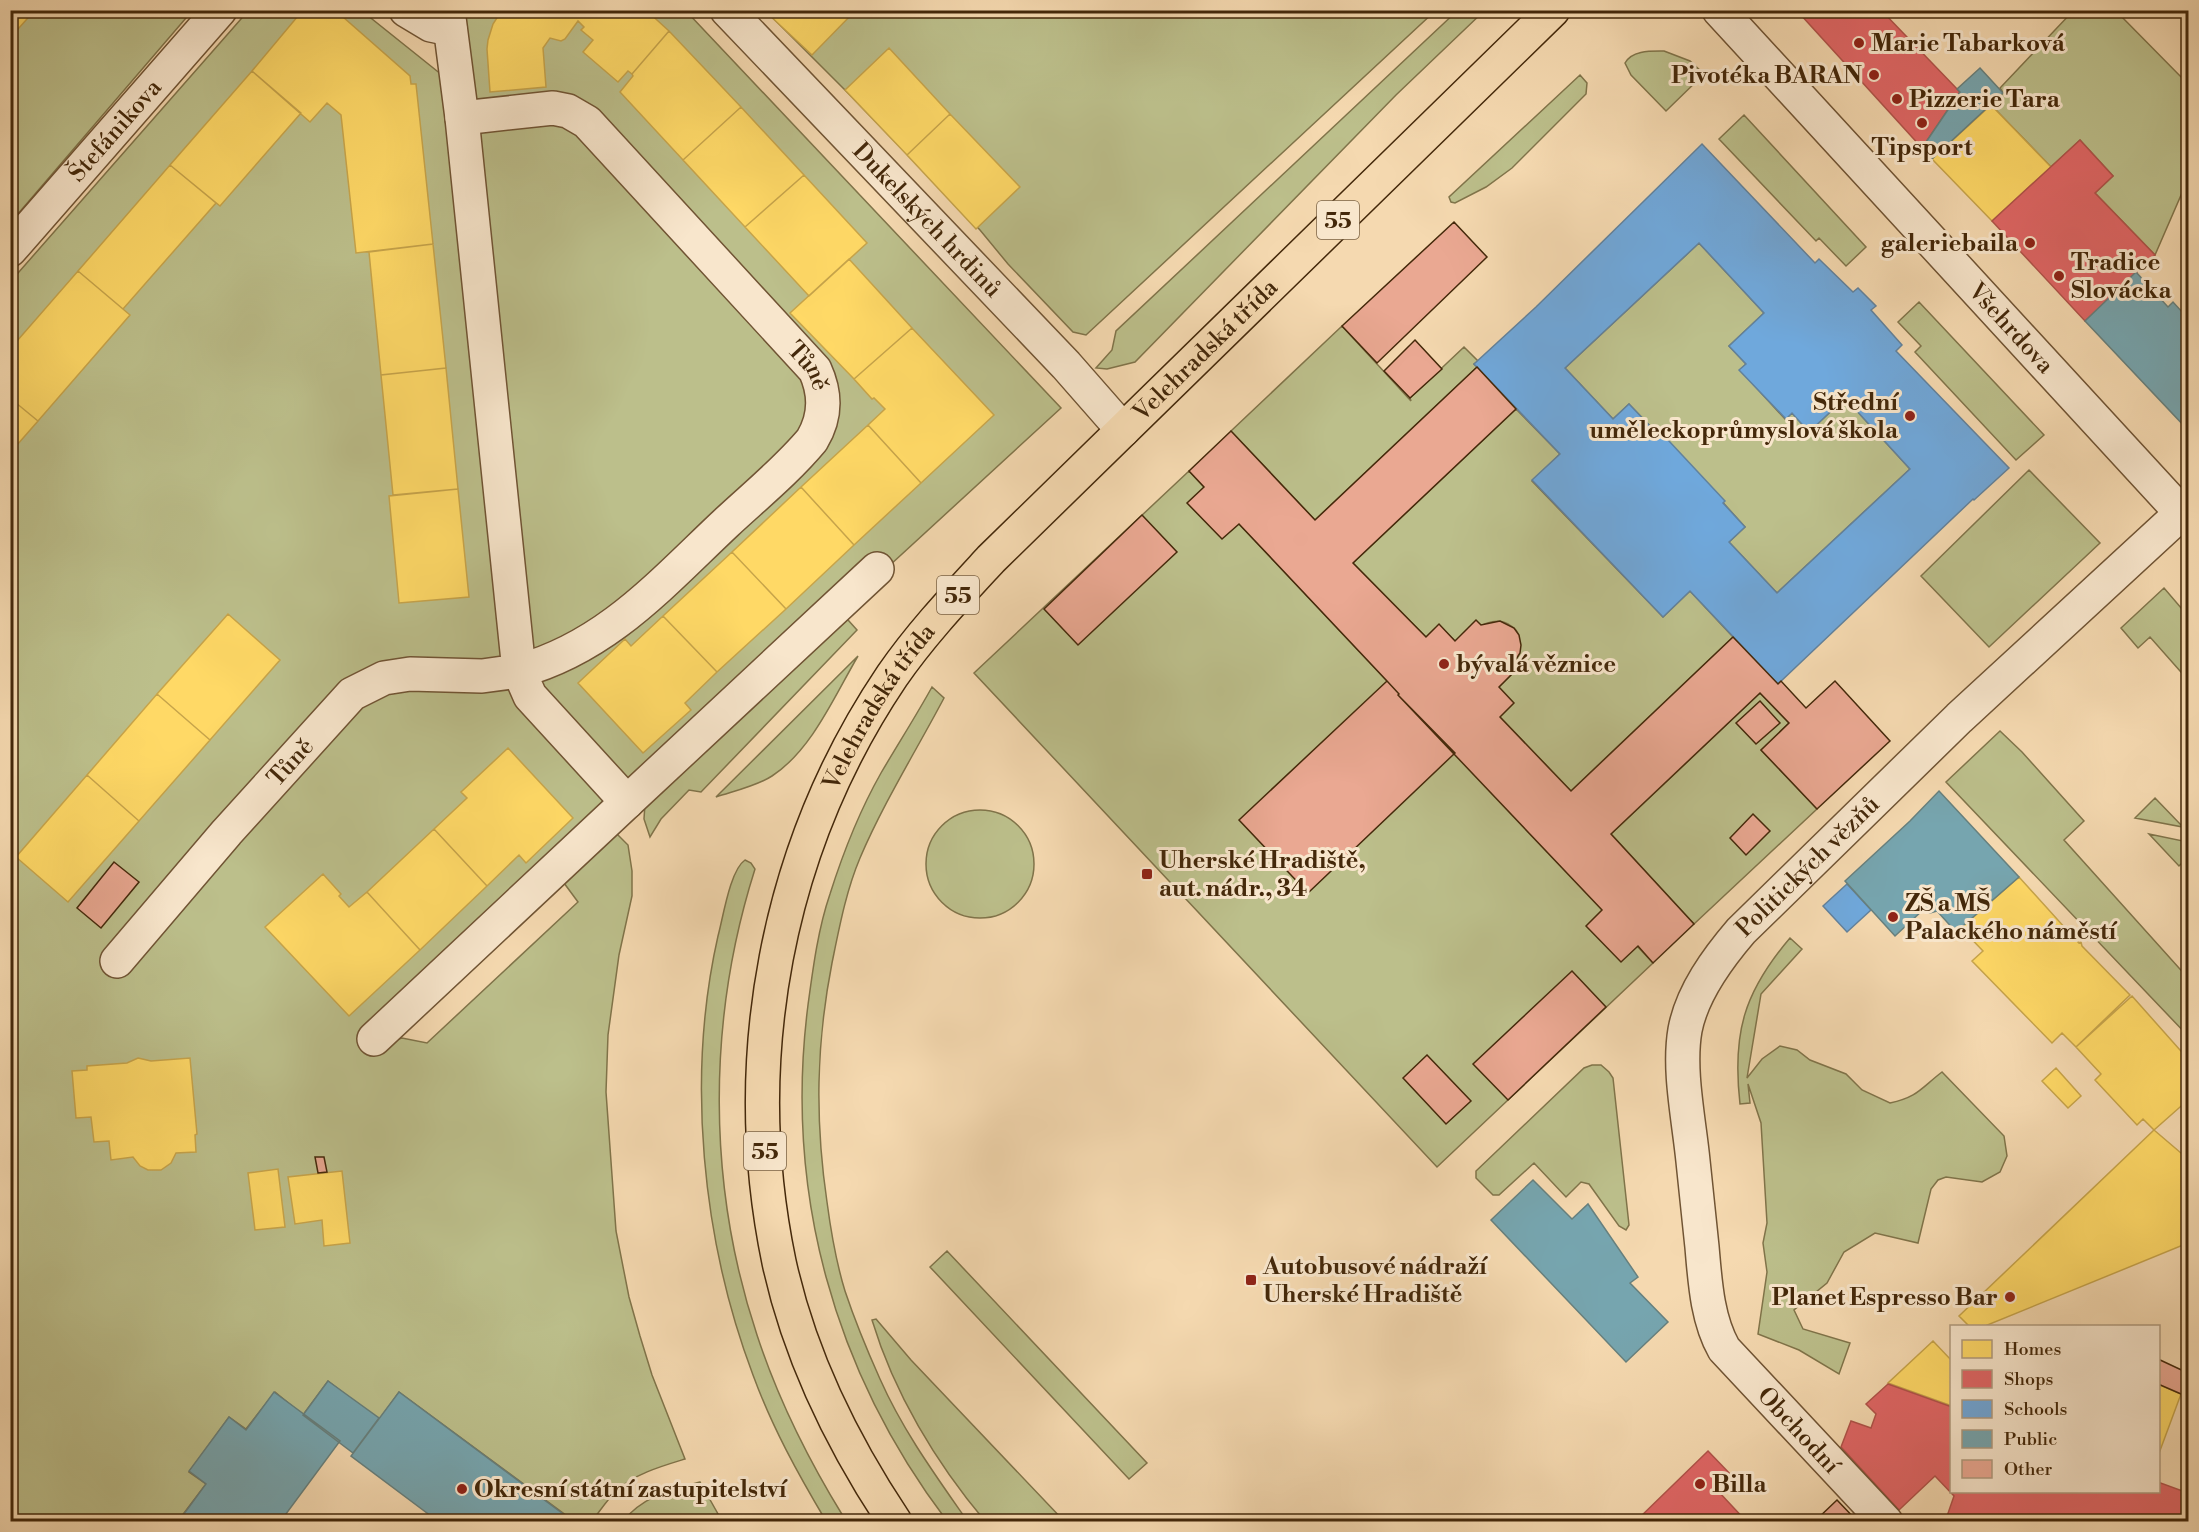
<svg xmlns="http://www.w3.org/2000/svg" width="2199" height="1532" viewBox="0 0 2199 1532" font-family="'Libre Bodoni',serif">
	<rect width="100%" height="100%" fill="#f5d9b0"/>
	<filter id="stains"><feTurbulence type="fractalNoise" baseFrequency=".00333" numOctaves="4"/><feColorMatrix values="0 0 0 0 .2 0 0 0 0 .09 0 0 0 0 .02 0 0 0 .5 -.17"/></filter>
	<radialGradient id="worn" r=".72"><stop offset=".6" stop-color="#630" stop-opacity="0"/><stop offset="1" stop-color="#630" stop-opacity=".3"/></radialGradient>
	<path fill="#bcbf8b" stroke="#80744a" stroke-width="1.5" d="M1458 10 1484 11 1396 95 1135 362 1107 369 1096 368 1112 350 1116 331Z
		M11 11H192L11 222Z
		M248 11H362L457 87 456 11H686L1061 408 840 611 857 630 701 792 689 790 661 819 650 837 644 819 645 804 366 1049 402 1038 427 1043 578 902 564 883 617 834 628 845 632 871V896L619 955 608 1035 606 1092 616 1231 629 1297 640 1336 652 1375 685 1459C662 1466 634 1474 616 1491 607 1500 600 1511 592 1521H574L399 1392 379 1420 328 1381 303 1415 275 1392 246 1429 229 1417 189 1472 206 1484 178 1521H11V281Z
		M766 11H1435L1086 335 1073 332 1008 264 980 230 845 90Z
		M2073 11H2116L2188 84V179L2155 255 2095 193 2113 176 2080 140 2051 167 1991 105 2003 93 2000 88Z
		M1664 51 1690 61 1704 74 1666 111 1631 75 1625 63C1632 50 1651 51 1664 51Z
		M1580 75 1587 83 1586 94 1512 168 1486 187 1455 203 1451 202 1449 197Z
		M1744 115 1866 247 1846 266 1819 238 1816 241 1719 139Z
		M1699 243 1764 313 1729 346 1746 364 1740 370 1785 419 1792 413 1809 432 1845 398 1910 469 1777 593 1729 542 1745 527 1654 426 1652 428 1629 404 1613 419 1565 368Z
		M1919 302 2044 435 2016 460 1915 352 1921 346 1898 322Z
		M1342 326 1411 401 1410 398 1464 347 1478 361 1474 364 1477 367 1315 520 1231 431Z
		M1516 409 1560 454 1532 481 1663 617 1690 591 1733 637 1571 791 1500 717 1499 687 1520 666 1515 661C1516 654 1519 645 1519 637 1518 633 1515 628 1511 626 1494 612 1470 632 1455 641L1439 625 1426 637 1353 563Z
		M2029 470 2100 543 1989 647 1921 576Z
		M1189 471 1653 963 1437 1167 974 673Z
		M2164 588 2188 616V680L2150 637 2138 648 2121 628Z
		M858 656C835 695 812 750 772 776 757 786 734 791 716 797Z
		M932 687 944 698C916 751 884 802 860 858 846 891 839 929 832 963 816 1045 815 1120 827 1202 831 1232 836 1262 845 1291 855 1321 867 1350 880 1379 903 1431 936 1476 968 1522L947 1521C834 1372 784 1192 808 1005 813 968 818 929 830 894 843 853 860 810 881 773 898 744 916 716 932 687Z
		M1760 693 1789 723 1761 750 1817 809 1694 924 1611 834Z
		M2000 731 2022 752 2084 821 2064 840 2188 978V1036L1946 782Z
		M2155 798 2181 825 2185 827 2188 824V828L2135 818Z
		M926 864a54 54 0 1 1 108 0a54 54 0 1 1-108 0Z
		M2149 834 2188 842V857L2179 866Z
		M745 860 751 863 755 869C707 1020 707 1185 757 1335 778 1399 808 1459 843 1516V1521H826C798 1474 772 1427 753 1375 702 1240 686 1077 718 936 723 918 730 870 745 860Z
		M1790 938 1802 949 1761 994 1747 1078 1762 1059 1780 1046 1797 1050 1810 1060 1846 1074 1862 1090 1890 1103C1918 1097 1921 1088 1942 1072L2004 1136 2007 1156 2000 1172 1982 1182 1946 1177 1938 1180 1931 1189 1918 1243 1875 1233 1844 1252 1827 1283 1794 1310 1803 1329 1850 1343 1839 1374 1799 1350 1758 1334 1767 1272 1763 1243 1767 1223 1761 1123 1748 1084 1750 1103 1740 1104C1732 1033 1744 992 1790 938Z
		M1592 1065H1601L1609 1072 1613 1078 1629 1225 1626 1230 1619 1226 1589 1184 1581 1182 1566 1197 1534 1163 1499 1195H1493L1476 1178V1171L1584 1068Z
		M947 1251 1147 1463 1129 1479 930 1267Z
		M876 1319 911 1360 1064 1521H985C936 1463 894 1393 872 1320Z
		M700 1482 722 1521H623C645 1495 669 1491 700 1482Z"/>
	<path fill="#ffd966" stroke="#c7a44a" stroke-width="1.5" d="M10 10H35L10 38Z
		M303 10H335L410 76 411 84H416L433 244 356 253 341 115 327 103 310 122 252 71Z
		M502 10H646L669 31 632 74 628 71 618 82 583 52 593 40 581 30 584 27 578 21 565 39 561 41 550 38 543 48 546 87 490 92 487 49 488 40 493 24Z
		M770 10H854L855 11 812 55 767 13Z
		M669 31 741 107 683 160 620 92 633 76 632 74Z
		M889 48 950 114 907 155 845 90Z
		M252 71 301 113 220 206 170 165Z
		M1991 105 2051 167 1992 221 1932 159Z
		M741 107 804 175 745 227 683 160Z
		M950 114 1020 187 976 229 907 155Z
		M170 165 216 203 123 309 78 271Z
		M804 175 867 243 809 296 745 227Z
		M433 244 446 368 381 375 369 252Z
		M849 259 912 328 854 379 790 313Z
		M78 271 130 315 38 421 10 398V349Z
		M912 328 994 415 921 483 868 425 885 409 874 398 872 399 854 379Z
		M446 368 458 489 393 495 381 375Z
		M10 398 38 421 10 453Z
		M868 425 921 483 854 545 801 487Z
		M801 487 854 545 786 609 732 552Z
		M458 489 469 597 399 603 389 496Z
		M732 552 786 609 717 672 663 616Z
		M228 614 280 660 210 740 157 694Z
		M663 616 717 672 685 703 691 710 643 753 578 683 625 639 631 646Z
		M157 694 210 740 139 821 87 775Z
		M508 748 573 818 526 863 519 855 487 886 434 829 467 798 461 792Z
		M87 775 139 821 68 902 16 857Z
		M434 829 487 886 420 950 367 892Z
		M323 874 341 894 339 896 349 907 367 892 420 950 349 1016 265 927Z
		M2019 877 2066 929 2067 928 2070 930 2068 932 2079 943 2081 942 2082 946 2130 995 2076 1047 2062 1033 2052 1043 1972 961 1983 951 1961 928Z
		M2132 996 2188 1059V1100L2154 1130 2143 1119 2137 1125 2095 1080 2101 1074 2076 1047Z
		M138 1058 151 1061 190 1058 197 1134 195 1135 196 1152 176 1153 171 1163 161 1170H148L140 1166 133 1157 111 1160 109 1141 94 1142 91 1117 76 1118 72 1071 87 1070V1066L127 1063Z
		M2056 1068 2081 1096 2068 1108 2042 1081Z
		M2154 1130 2188 1159V1243L1985 1326H1969L1959 1316Z
		M278 1169 285 1227 255 1230 248 1173Z
		M342 1171 350 1243 324 1246 322 1220 295 1224 288 1177Z
		M1933 1341 1952 1361V1406L1888 1383Z
		M2158 1384 2181 1394 2158 1456Z
		M2188 1412V1431L2182 1428Z"/>
	<path fill="#e06666" stroke="#b1534a" stroke-width="1.5" d="M1804 10H1881L1960 92 1922 148 1800 14Z
		M2080 140 2113 176 2095 193 2155 255 2085 321 1992 221Z
		M1888 1384 1952 1407V1492H2158V1482L2188 1493V1522H1945L1954 1496 1935 1476 1899 1510 1841 1447 1851 1421 1871 1428 1876 1414 1866 1404Z
		M1708 1451 1733 1477 1718 1491 1747 1522H1635Z"/>
	<path fill="#6fa8dc" stroke="#62829d" stroke-width="1.5" fill-rule="evenodd" d="M1702 144 1815 263 1819 259 1853 292 1858 288 1876 306 1871 310 1902 345 1896 351 2009 468 1974 500 1973 499 1778 684 1690 591 1663 617 1532 480 1560 454 1474 364 1536 307ZM1699 243 1764 313 1729 346 1746 364 1739 370 1786 419 1792 413 1809 432 1845 398 1910 469 1777 593 1729 542 1745 527 1723 503 1725 501 1654 425 1652 428 1629 404 1613 419 1565 368Z
		M1847 884 1871 910 1847 932 1823 906Z"/>
	<path fill="#76a5af" stroke="#67807e" stroke-width="1.5" d="M1980 68 2003 93 1932 159 1922 148 1960 92 1957 89Z
		M2136 272 2168 307 2173 302 2183 313 2188 308V430L2085 321Z
		M1939 791 2019 877 1956 932 1937 911 1930 913 1923 910 1895 936 1845 881 1910 821Z
		M1533 1180 1572 1219 1588 1204 1638 1277 1630 1283 1668 1322 1626 1362 1491 1220Z
		M328 1381 379 1418 353 1453 303 1415Z
		M274 1392 340 1441 280 1522H178L206 1484 189 1471 229 1417 246 1430Z
		M399 1392 574 1522H439L351 1456Z"/>
	<path fill="#eaa892" stroke="#44280a" stroke-width="1.5" d="M1454 222 1487 257 1377 363 1342 326Z
		M1415 340 1442 369 1410 398 1384 371Z
		M1477 367 1516 409 1353 563 1426 637 1439 624 1455 641 1476 620 1481 625 1500 621 1514 628 1519 635 1521 645 1520 653 1515 661 1520 666 1499 687 1514 703 1500 717 1571 791 1733 637 1778 684 1781 681 1806 708 1835 681 1890 741 1817 809 1761 750 1789 723 1760 693 1611 834 1694 924 1653 963 1638 946 1621 962 1586 926 1602 910 1398 695 1399 694 1387 681 1273 560 1239 524 1222 539 1187 503 1204 487 1189 471 1231 431 1315 520Z
		M1142 515 1177 552 1078 645 1044 609Z
		M1387 681 1399 694 1398 695 1455 753 1308 893 1239 820Z
		M1760 701 1780 723 1756 744 1736 723Z
		M1753 814 1770 831 1746 855 1730 838Z
		M114 862 139 882 101 928 77 908Z
		M1572 971 1606 1007 1508 1100 1473 1064Z
		M1427 1055 1471 1101 1446 1124 1403 1078Z
		M315 1157H324L327 1172 318 1173Z
		M2158 1359 2188 1373V1397L2158 1384Z
		M1837 1500 1858 1522H1816L1815 1521Z"/>
	<g fill="none" stroke-linecap="round" stroke-linejoin="round">
		<g stroke="#705434" stroke-width="36">
			<g id="minor">
				<path d="M406 10 431 25 450 29"/>
				<path id="s1" d="M727 10 1066 365 1123 430"/>
				<path id="s2" d="M1719 10 2188 520"/>
				<path id="s3" d="M462 118 553 108 568 111 587 122 815 370C826 394 826 417 812 440 787 470 755 496 726 523 662 583 607 647 519 671L530 696 627 802 877 569"/>
				<path id="s4" d="M10 250 220 10"/>
				<path id="s5" d="M117 961 227 832 352 694 384 678 410 674 482 676 519 671 462 118 448 10"/>
				<path d="M374 1039 627 802"/>
				<path id="s6" d="M1886 1522 1724 1349C1707 1319 1705 1281 1702 1247 1699 1219 1696 1190 1693 1161 1689 1120 1678 1070 1685 1030 1692 993 1717 959 1741 931L1959 718 2188 507"/>
			</g>
		</g>
		<g stroke="#44280a" stroke-width="36">
			<g id="primary">
				<path id="s7" d="M895 1522C843 1444 799 1354 779 1262 737 1060 776 848 892 676 921 634 956 597 991 559L1553 10"/>
			</g>
		</g>
		<use href="#minor" stroke="#f8e6cc" stroke-width="33"/>
		<use href="#primary" stroke="#f5d9b0" stroke-width="33"/>
	</g>
	<g fill="#8f2418" stroke="#f8e6cc" stroke-width="2">
		<circle cx="1859" cy="43" r="6"/>
		<circle cx="1874" cy="75" r="6"/>
		<circle cx="1897" cy="99" r="6"/>
		<circle cx="1922" cy="123" r="6"/>
		<circle cx="2030" cy="243" r="6"/>
		<circle cx="2059" cy="276" r="6"/>
		<circle cx="1910" cy="416" r="6"/>
		<circle cx="1444" cy="664" r="6"/>
		<rect x="1141" y="868" width="12" height="12" rx="3"/>
		<circle cx="1893" cy="917" r="6"/>
		<rect x="1245" y="1274" width="12" height="12" rx="3"/>
		<circle cx="2010" cy="1297" r="6"/>
		<circle cx="1700" cy="1484" r="6"/>
		<circle cx="462" cy="1489" r="6"/>
	</g>
	<g text-anchor="middle" stroke-width="6" stroke-linejoin="round" paint-order="stroke">
		<g fill="#f8e6cc" stroke="#7a6144" stroke-width="1.5">
			<rect x="1317" y="201" width="42" height="38" rx="4.5"/>
			<rect x="937" y="576" width="42" height="38" rx="4.5"/>
			<rect x="744" y="1132" width="42" height="38" rx="4.5"/>
		</g>
		<g font-size="22" font-weight="bold" fill="#44280a">
			<text x="1338" y="228">55</text>
			<text x="958" y="603">55</text>
			<text x="765" y="1159">55</text>
		</g>
		<g font-size="24" font-weight="bold" fill="#44280a" stroke="#f8e6cc" text-anchor="start">
			<text x="1871" y="51">Marie Tabarková</text>
			<text x="1862" y="83" text-anchor="end">Pivotéka BARAN</text>
			<text x="1909" y="107">Pizzerie Tara</text>
			<text x="1922" y="155" text-anchor="middle">Tipsport</text>
			<text x="2018" y="251" text-anchor="end">galeriebaila</text>
			<text x="2071" y="270">Tradice<tspan x="2071" dy="28">Slovácka</tspan></text>
			<text x="1898" y="410" text-anchor="end">Střední<tspan x="1898" dy="28">uměleckoprůmyslová škola</tspan></text>
			<text x="1456" y="672">bývalá věznice</text>
			<text x="1159" y="868">Uherské Hradiště,<tspan x="1159" dy="28">aut. nádr., 34</tspan></text>
			<text x="1905" y="911">ZŠ a MŠ<tspan x="1905" dy="28">Palackého náměstí</tspan></text>
			<text x="1263" y="1274">Autobusové nádraží<tspan x="1263" dy="28">Uherské Hradiště</tspan></text>
			<text x="1998" y="1305" text-anchor="end">Planet Espresso Bar</text>
			<text x="1712" y="1492">Billa</text>
			<text x="474" y="1497">Okresní státní zastupitelství</text>
		</g>
		<g font-size="24" fill="#44280a" stroke="#f8e6cc">
			<text dy="8" stroke="none"><textPath href="#s4" startOffset="159">Štefánikova</textPath></text>
			<text dy="8" stroke="none"><textPath href="#s1" startOffset="290">Dukelských hrdinů</textPath></text>
			<text dy="8" stroke="none"><textPath href="#s2" startOffset="432">Všehrdova</textPath></text>
			<text dy="8" stroke="none"><textPath href="#s7" startOffset="1352">Velehradská třída</textPath></text>
			<text dy="8" stroke="none"><textPath href="#s3" startOffset="459">Tůně</textPath></text>
			<text dy="8" stroke="none"><textPath href="#s7" startOffset="866">Velehradská třída</textPath></text>
			<text dy="8" stroke="none"><textPath href="#s5" startOffset="264">Tůně</textPath></text>
			<text dy="8" stroke="none"><textPath href="#s6" startOffset="768">Politických vězňů</textPath></text>
			<text transform="translate(1799 1430) rotate(47)" y="8">Obchodní</text>
		</g>
	</g>
	<rect width="2199" height="1532" fill="none" stroke="#f5d9b0" stroke-width="36"/>
	<rect x="12" y="12" width="2175" height="1508" fill="none" stroke="#44280a" stroke-width="3"/>
	<rect x="18" y="18" width="2163" height="1496" fill="none" stroke="#44280a" stroke-width="1.5"/>
	<rect x="1950" y="1325" width="210" height="168" fill="#f8e6cc" stroke="#b09a7e" stroke-width="1.5"/>
	<rect x="1962" y="1340" width="30" height="18" fill="#ffd966" stroke="#b09a7e" stroke-width="1.5"/>
	<text x="2004" y="1355" font-size="18" fill="#44280a">Homes</text>
	<rect x="1962" y="1370" width="30" height="18" fill="#e06666" stroke="#b09a7e" stroke-width="1.5"/>
	<text x="2004" y="1385" font-size="18" fill="#44280a">Shops</text>
	<rect x="1962" y="1400" width="30" height="18" fill="#6fa8dc" stroke="#b09a7e" stroke-width="1.5"/>
	<text x="2004" y="1415" font-size="18" fill="#44280a">Schools</text>
	<rect x="1962" y="1430" width="30" height="18" fill="#76a5af" stroke="#b09a7e" stroke-width="1.5"/>
	<text x="2004" y="1445" font-size="18" fill="#44280a">Public</text>
	<rect x="1962" y="1460" width="30" height="18" fill="#eaa892" stroke="#b09a7e" stroke-width="1.5"/>
	<text x="2004" y="1475" font-size="18" fill="#44280a">Other</text>
	<rect width="100%" height="100%" filter="url(#stains)"/>
	<rect width="100%" height="100%" fill="url(#worn)"/>
</svg>
